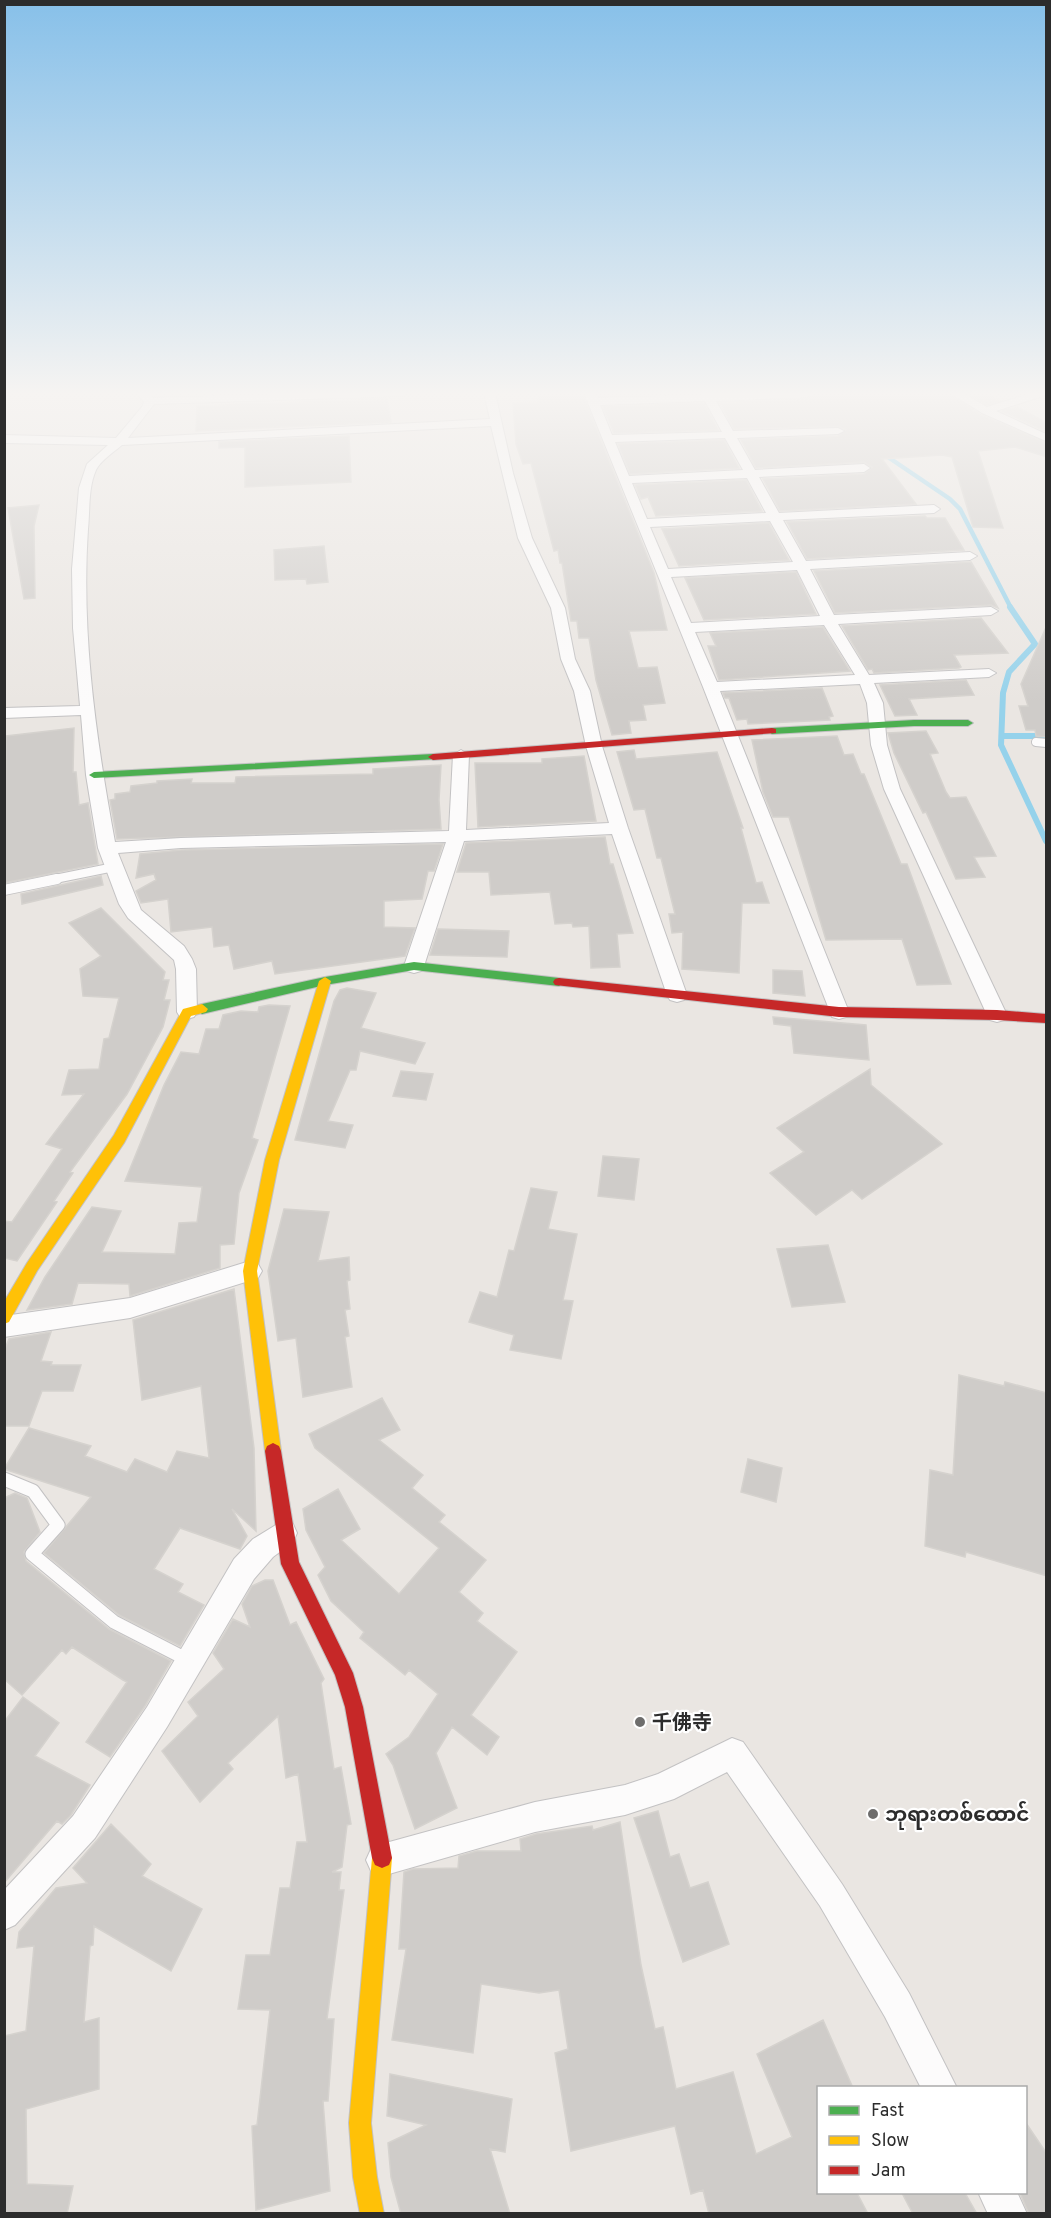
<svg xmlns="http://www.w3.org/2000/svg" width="1051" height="2218" viewBox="0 0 1051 2218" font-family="Overpass,'Noto Sans SC','Noto Sans Myanmar',sans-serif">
	<rect width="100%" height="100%" fill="#eae6e2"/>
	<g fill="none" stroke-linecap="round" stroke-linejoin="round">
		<path stroke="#95d2eb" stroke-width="4.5" d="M882 453 950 499 960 509 1011 608"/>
		<path stroke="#95d2eb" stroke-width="6" d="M1010 607 1035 644 1009 672 1003 693 1001 745 1046 841
			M1002 736H1045"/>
	</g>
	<path fill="#cfccc9" stroke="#d5d2ce" stroke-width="1.5" d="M537 393H582L654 573 667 630 629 631 638 668 657 667 665 703 643 705 646 720 629 721 631 733 612 735 596 680 589 638H579L577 621H571L562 563H560L558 550 554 551 531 463 523 464 516 444 513 403 539 402Z
		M597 393H699L599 396Z
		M814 393H948L981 415 1047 443V457L1015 447 978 451 1003 528 973 527 952 457 942 455 882 459 916 504 780 511 763 479 864 474 872 467 864 462 756 468 741 440 838 436 846 430 838 426 734 429 720 403 807 399 813 397Z
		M967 393H986L1000 401 987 405Z
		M387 399 391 422 196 431 197 406Z
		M704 403 718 430 614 433 603 407Z
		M1017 407 1047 423V432L1002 411Z
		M349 436 351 482 245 487V447L219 448V442Z
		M724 440 739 468 630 474 618 444Z
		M746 480 762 511 656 516 648 497 641 499 635 485Z
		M39 505 34 526 35 598 24 599 8 508Z
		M925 516 927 518H945L964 550 807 559 787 522Z
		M769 523 789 560 679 566 662 529Z
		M324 546 328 582 307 584 306 579 275 580 274 550Z
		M971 562 998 608 991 605 835 613 814 571Z
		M796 572 816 614 704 620 685 578Z
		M981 618 1008 653 954 655 961 667 959 668 874 673 872 669 868 670 842 626Z
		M1047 625V737L1036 736 1035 730H1026L1019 706H1028L1021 684Z
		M823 627 850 671 719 680 708 646H716L710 633Z
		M966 680 974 695 909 699 917 715 895 716 880 685Z
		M822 688 833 716 829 717 830 720 748 724 747 719 737 720 729 698H725L723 693Z
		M74 728 73 772H76L79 805 88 803 98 864 4 883 6 736Z
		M926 731 938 753 930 754 946 792 950 798 966 797 996 856 974 857 985 877 956 879 926 812 923 813 894 753 888 733Z
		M837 736 844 755 853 754 861 774H864L901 864H907L951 984 917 985 902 939 826 940 789 817H773L763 792 752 740Z
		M634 750 636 759 717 752 743 828H741L756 883 762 882 769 903H742L739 973 682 969 683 932 672 933 669 914H675L661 858H657L645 809 634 810 617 752Z
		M584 756 596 821 478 827 475 763H542V759Z
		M441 765 439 800 441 829 117 839 110 800 115 799V794L130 792 131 786 157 783V781L192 779 191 783H235L236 777 373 774V769Z
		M605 837 610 864H613L633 933 617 934 620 967 591 968 589 926 573 927 572 923 555 924 550 892 491 895 489 872H457L466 843Z
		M443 844 434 871H428L422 899 384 901V927L415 928 405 956 275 974 272 961 234 969 229 945 214 947 212 927 171 932 168 899 141 903 136 891 156 880 154 874 136 878 140 854 181 850Z
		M101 876 103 885 22 904 21 894Z
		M101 908 165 972 163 980H169L164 1000H170L163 1027 127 1094 70 1172 73 1173 54 1201 57 1202 17 1261 4 1258V1221L12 1222 62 1149 46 1144 84 1094 62 1095 69 1070 99 1069 104 1039 109 1038 119 998 83 996 80 969 101 956 69 923Z
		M438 929 509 931 507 957 430 955Z
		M773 970 802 971 805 996 773 993Z
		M347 988 376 993 361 1028 425 1043 415 1064 360 1051 356 1070H350L328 1121 353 1125 345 1148 295 1140 334 1001 340 990Z
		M269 1005 290 1006 252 1138 258 1140 239 1193 234 1244 220 1245V1268L130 1296 129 1284 78 1283 72 1304 27 1310 45 1277 92 1207 121 1211 102 1252 175 1254 179 1223 197 1222 202 1187 125 1181 164 1085 181 1052 199 1054 206 1029H219L223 1015 241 1011 258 1012 259 1007Z
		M773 1017 866 1025 869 1060 794 1053 791 1026 774 1024Z
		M870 1069 871 1085 942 1144 862 1199 852 1190 816 1215 770 1173 804 1152 777 1128Z
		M401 1071 433 1074 426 1100 393 1096Z
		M603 1156 639 1159 634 1200 598 1196Z
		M531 1188 557 1192 548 1229 577 1234 563 1300 573 1301 561 1359 510 1350 514 1335 469 1322 480 1292 497 1297 509 1250 514 1251Z
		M284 1209 329 1212 318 1261 349 1257 350 1280 347 1281 350 1309 345 1310 349 1336 345 1337 352 1387 303 1397 296 1338 278 1341 268 1271Z
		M828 1245 845 1302 792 1307 777 1249Z
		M234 1289 254 1448 256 1531 232 1509 247 1536 240 1549 180 1528 154 1569 183 1584 178 1592 204 1605 180 1646 119 1615 44 1553 91 1497 4 1469 29 1428 91 1446 85 1456 127 1472 135 1459 167 1472 177 1451 209 1458 201 1386 142 1400 133 1320Z
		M51 1332 41 1361 52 1362 51 1365H81L73 1391H42L29 1426H4V1351L9 1339Z
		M959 1375 1004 1386 1005 1382 1047 1393V1576L966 1552 965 1557 925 1546 930 1470 953 1475Z
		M382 1398 400 1430 379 1440 423 1475 412 1488 445 1515 439 1522 486 1560 459 1592 483 1613 477 1621 517 1652 471 1715 499 1737 487 1755 452 1727 436 1753 457 1808 415 1829 393 1765 386 1754 409 1737 438 1694 409 1670 405 1675 360 1638 364 1632 331 1601 318 1575 325 1567 306 1530 303 1509 338 1489 360 1529 341 1540 399 1594 439 1548 315 1448 309 1434Z
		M748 1459 782 1468 776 1502 741 1492Z
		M15 1493 27 1498 40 1532 24 1552 26 1561 109 1629 171 1661 145 1706 110 1757 86 1742 127 1682 123 1680 72 1647 66 1654 62 1650 22 1695 4 1679V1498Z
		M265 1580H273L290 1625 296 1622 324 1679 321 1683 334 1769 341 1767 351 1824 347 1825 342 1867 332 1872H341L339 1890H344L327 2019H334L328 2101H323L330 2191 256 2210 252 2126 257 2125 270 2010 238 2009 246 1955H270L280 1888H290L297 1842H307L298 1774 286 1778 278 1716 228 1763 233 1769 200 1802 162 1751 198 1716 188 1702 224 1669 213 1653 233 1619 250 1627 242 1604 252 1586Z
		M23 1697 59 1723 35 1756 90 1785 71 1815 62 1824 57 1821 4 1883V1722Z
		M658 1811 670 1857 679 1854 690 1888 708 1882 729 1944 683 1962 634 1818Z
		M620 1822 641 1965 655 2029 663 2027 676 2089 733 2072 756 2154 792 2137 757 2054 823 2020 853 2088H819V2193H857L868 2214H709L703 2190 691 2194 675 2126 571 2151 555 2053 568 2049 559 1990 539 1993 481 1984 473 2053 392 2040 406 1949H399L404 1872 413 1869 458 1868 459 1856 477 1851H521L520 1839 536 1834 592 1826 593 1830Z
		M111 1824 151 1864 142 1876 202 1909 171 1971 94 1926 93 1945 90 1946 84 2022 99 2018V2089L26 2109 27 2184 73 2186 67 2214H4V2036L26 2031 34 1946 17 1948 19 1932 56 1888 87 1883 73 1868Z
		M390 2074 512 2099 505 2152 490 2149 510 2214H401L391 2177 388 2143 426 2125 387 2116Z
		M1026 2123 1047 2154V2214H1029L1020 2193H1026Z
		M902 2193H965L977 2214H913Z"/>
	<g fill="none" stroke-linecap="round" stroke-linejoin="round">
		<g stroke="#c3c2c3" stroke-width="10">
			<path id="lane-far2" d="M1036 742 1046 743
				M50 880 114 867"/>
		</g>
		<g stroke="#c3c2c3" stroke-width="12">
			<path id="lane-far1" d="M4 890 57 879"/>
		</g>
		<g stroke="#c3c2c3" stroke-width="15">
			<path id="lane" d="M4 1479 33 1491 58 1525 32 1554 114 1622 188 1660"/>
		</g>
		<g stroke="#c3c2c3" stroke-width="2">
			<path id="street" d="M136 393H147L153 398 311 393H409L403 396 154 404 128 438 490 419 484 393H495L513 473 532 538 565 608 575 659 590 691 602 746 628 828 687 995 684 1000 677 1002 670 1000 667 995 612 834 464 841 424 966 421 971 414 973 407 971 404 966 446 842 181 848 118 853 141 910 184 946 192 959 196 969 197 1012 194 1017 187 1019 180 1017 177 1012 176 969 174 960 128 918 119 904 98 848 86 775 81 715 4 718V708L80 706 73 628 72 569 79 488 87 464 108 445 4 443V435L116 438 142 407 144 402ZM491 426 518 538 551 608 561 659 574 691 586 746 609 823 466 830 469 755 461 750 453 755 449 831 181 838 115 842C96 739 81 633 88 529 90 510 88 488 96 470 100 461 114 452 122 445Z
				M584 393H595L598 398 701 395V393H812L811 396 807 397 716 401 733 431 838 428 844 431 838 434 737 438 755 470 864 464 870 468 864 472 759 477 779 513 934 505 940 509 934 513 783 520 806 561 970 552 977 556 970 560 810 569 834 615 991 607 998 611 991 615 838 624 869 675 989 669 996 673 989 677 874 683 883 703 887 745 900 789 1007 1015 1004 1020 997 1022 990 1020 987 1015 884 789 871 745 867 703 860 684 720 691 849 1012 846 1017 839 1019 832 1017 703 687ZM705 401 722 432 612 435 600 405ZM725 438 743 470 629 476 615 442ZM747 478 766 513 647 519 632 483ZM770 521 793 562 668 569 650 527ZM797 570 820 616 691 623 671 577ZM824 625 855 675 717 682 695 632Z
				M950 393H963L987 407 1032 393H1046V395L996 411 1046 434V441L982 413Z
				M250 1261 258 1264 262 1271 258 1278 130 1318 4 1337V1316L130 1298Z
				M284 1520 293 1524 297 1533 293 1542 273 1557 254 1579 167 1727 95 1838 15 1925 4 1930V1890L73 1816 147 1707 234 1559 253 1539Z
				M732 1738 743 1742 842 1884 909 1993 957 2088H921L885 2017 820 1906 727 1772 674 1799 625 1815 535 1832 382 1876 371 1871 366 1860 371 1849 382 1844 535 1802 625 1785 658 1774Z
				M978 2192H1017L1027 2214H988Z"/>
		</g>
		<g stroke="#c3c2c3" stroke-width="2">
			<path id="fast" d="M914 720H968L973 723 968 726H914L772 734 767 731 772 728Z
				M433 754 438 757 437 759 94 778 89 775 94 772Z
				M414 962 559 978 565 982 559 986 414 970 325 985 202 1014 196 1009 202 1004 325 977Z"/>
		</g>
		<g stroke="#c3c2c3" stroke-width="2">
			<path id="slow" d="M325 977 331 981 279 1160 257 1271 281 1451 279 1456 273 1459 267 1456 265 1451 243 1271 265 1160 319 981Z
				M202 1004 208 1009 206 1012 191 1016 124 1143 37 1271 9 1322 4 1324V1302L27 1263 114 1135 183 1009Z
				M382 1848 389 1851 392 1858 371 2123 377 2177 384 2214H360L353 2177 349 2123 372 1858 375 1851Z"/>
		</g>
		<g stroke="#c3c2c3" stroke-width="2">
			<path id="jam" d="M772 728 776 729V733L475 757 433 760 428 757 433 754Z
				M559 978 839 1007 997 1010 1046 1014V1023L997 1020 839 1017 555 985 553 982 555 979Z
				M273 1443 279 1446 281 1451 299 1562 353 1673 363 1707 392 1858 389 1865 382 1868 375 1865 372 1858 345 1707 335 1675 281 1564 265 1451 267 1446Z"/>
		</g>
		<use href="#lane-far2" stroke="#fcfbfb" stroke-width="8"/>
		<use href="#lane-far1" stroke="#fcfbfb" stroke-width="10"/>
		<use href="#lane" stroke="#fcfbfb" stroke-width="13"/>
		<use href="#street" fill="#fcfbfb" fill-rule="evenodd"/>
		<use href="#fast" fill="#4caf50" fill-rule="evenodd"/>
		<use href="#slow" fill="#ffc107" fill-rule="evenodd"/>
		<use href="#jam" fill="#c62828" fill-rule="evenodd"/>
	</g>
	<linearGradient id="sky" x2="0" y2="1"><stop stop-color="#87c0e9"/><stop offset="0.56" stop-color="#f6f4f2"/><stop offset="1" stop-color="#f6f4f2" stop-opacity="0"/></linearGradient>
	<rect width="1051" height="703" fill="url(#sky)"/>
	<g fill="#6e6d6c" stroke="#fff" stroke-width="2">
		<circle cx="640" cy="1722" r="6"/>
		<circle cx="873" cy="1814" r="6"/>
	</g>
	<g text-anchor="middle" stroke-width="4.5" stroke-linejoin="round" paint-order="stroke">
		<g font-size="20" font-weight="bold" fill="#2c2c2c" stroke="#fff" text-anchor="start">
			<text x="652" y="1729">千佛寺</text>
			<text x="885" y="1821">ဘုရားတစ်ထောင်</text>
		</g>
	</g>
	<rect width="1051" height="2218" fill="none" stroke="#2c2c2c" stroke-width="12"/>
	<rect x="817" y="2086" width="210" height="108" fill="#ffffff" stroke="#ababab" stroke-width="1.5"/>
	<rect x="829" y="2106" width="30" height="9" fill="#4caf50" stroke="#ababab" stroke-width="1.5"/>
	<text x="871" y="2116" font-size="18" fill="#2c2c2c">Fast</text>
	<rect x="829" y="2136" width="30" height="9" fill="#ffc107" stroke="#ababab" stroke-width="1.5"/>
	<text x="871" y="2146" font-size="18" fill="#2c2c2c">Slow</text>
	<rect x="829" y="2166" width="30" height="9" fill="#c62828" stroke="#ababab" stroke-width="1.5"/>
	<text x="871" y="2176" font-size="18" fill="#2c2c2c">Jam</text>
</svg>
